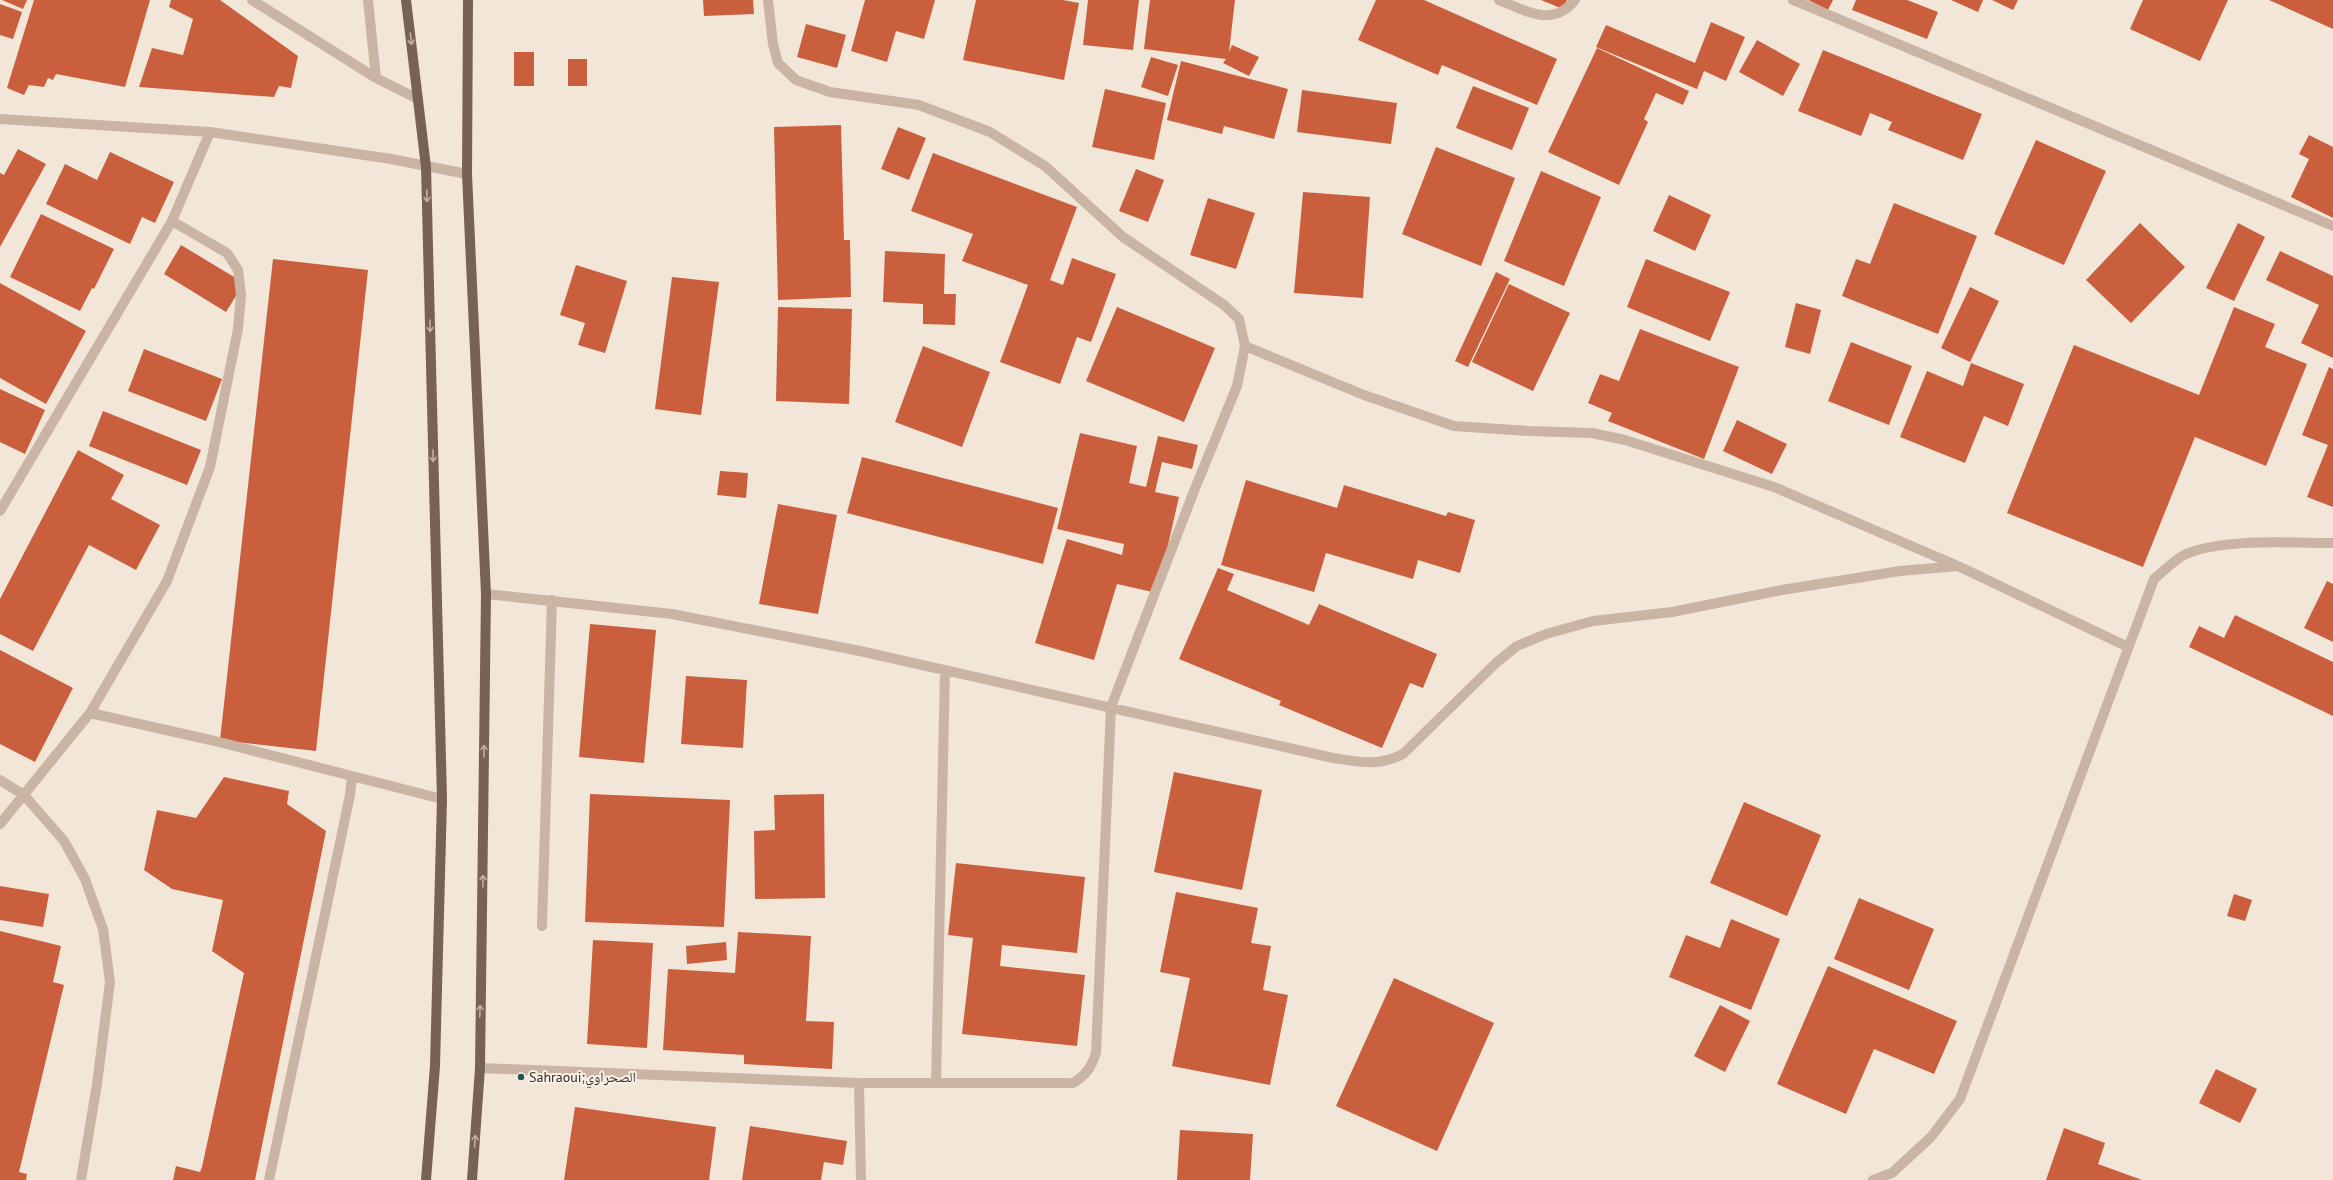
<svg xmlns="http://www.w3.org/2000/svg" width="2333" height="1180" viewBox="0 0 2333 1180" font-family="'PT Sans','Noto Naskh Arabic',sans-serif">
	<rect width="100%" height="100%" fill="#f2e6d8"/>
	<path fill="#ca5f3e" d="M2 0H27L23 9Z
		M34 0H150L125 87 56 74 53 80 48 78 44 87 29 85 24 95 7 88Z
		M171 0H220L298 56 291 88 279 86 274 97 139 87 152 48 183 55 193 19 169 7Z
		M703 0H753L754 14 704 16Z
		M865 0H935L924 39 896 31 887 62 851 51Z
		M976 0H1063L1079 3 1064 80 963 60Z
		M1088 0H1139L1133 50 1083 45Z
		M1150 0H1235L1229 52 1232 45 1259 57 1249 76 1223 63 1226 59 1144 49Z
		M1376 0H1424L1557 59 1537 105 1442 65 1438 75 1358 40Z
		M1541 0H1567L1563 9Z
		M1808 0H1833L1828 10Z
		M1856 0H1907L1938 12 1927 39 1852 10Z
		M1951 0H1983L1978 12Z
		M1992 0H2018L2013 10Z
		M2143 0H2228L2200 61 2130 29Z
		M2269 0H2333V29Z
		M0 4 22 12 13 39 0 35Z
		M1711 22 1745 37 1726 81 1704 71 1697 89 1596 47 1606 25 1695 63Z
		M806 24 846 35 837 68 797 57Z
		M1757 40 1800 64 1783 96 1739 72Z
		M1597 48 1689 91 1683 105 1656 93 1644 119 1648 122 1619 185 1548 152Z
		M1823 50 1982 114 1963 160 1888 130 1892 122 1870 113 1861 136 1798 111Z
		M514 52H534V86H514Z
		M1151 57 1178 65 1168 96 1141 87Z
		M568 59H587V86H568Z
		M1181 61 1288 89 1274 139 1224 126 1222 134 1167 120Z
		M1473 86 1529 108 1512 150 1456 128Z
		M1105 89 1166 103 1154 160 1092 147Z
		M1302 90 1397 103 1391 144 1297 132Z
		M841 125 844 240H850L851 297 778 300 774 127Z
		M898 127 926 138 909 180 881 169Z
		M2309 135 2333 147V218L2291 197 2309 159 2299 154Z
		M2036 140 2106 171 2064 265 1994 234Z
		M1436 147 1515 178 1481 266 1402 234Z
		M18 149 46 164 0 247V173L4 175Z
		M110 152 174 182 155 223 142 217 130 244 46 204 65 164 97 180Z
		M933 153 1077 207 1050 280 1063 285 1072 258 1116 274 1091 342 1077 337 1060 384 1000 362 1028 285 962 261 973 234 911 211Z
		M1136 169 1164 180 1148 222 1119 211Z
		M1541 171 1601 197 1564 286 1504 261Z
		M1303 192 1370 197 1363 298 1294 293Z
		M1669 195 1711 215 1695 251 1653 231Z
		M1208 198 1255 213 1236 269 1190 255Z
		M1894 203 1977 236 1938 334 1842 296 1856 259 1870 264Z
		M41 214 114 249 94 289 92 288 80 311 10 277Z
		M2140 223 2185 267 2131 323 2086 280Z
		M2238 223 2265 237 2234 301 2206 288Z
		M181 245 244 283 226 312 164 274Z
		M885 251 945 254 944 294H956L955 325 923 324V304L883 302Z
		M2280 251 2333 276V358L2301 343 2319 305 2266 280Z
		M273 259 368 270 316 751 220 740Z
		M1646 259 1730 292 1710 341 1627 307Z
		M576 265 627 281 605 353 578 345 585 323 560 315Z
		M1496 272 1510 279 1468 367 1455 361Z
		M672 277 719 282 701 415 655 409Z
		M0 283 86 331 46 404 0 378Z
		M1509 284 1570 313 1533 391 1472 362Z
		M1970 287 1999 301 1970 362 1941 348Z
		M1796 303 1821 310 1810 354 1785 347Z
		M778 307 852 309 849 404 776 401Z
		M1117 307 1215 348 1184 422 1086 381Z
		M2234 307 2275 324 2265 347 2307 364 2266 466 2195 437 2143 567 2007 513 2074 345 2199 395Z
		M1640 329 1739 367 1704 459 1608 421 1612 413 1588 403 1600 374 1619 381Z
		M1851 342 1912 366 1889 425 1828 401Z
		M923 346 990 372 962 447 895 422Z
		M144 349 222 379 206 421 128 391Z
		M1971 363 2024 384 2008 426 1984 416 1965 463 1900 437 1927 371 1963 386Z
		M2329 367 2333 369V507L2307 497 2328 445 2302 435Z
		M0 389 45 410 25 454 0 442Z
		M103 411 201 450 187 485 89 446Z
		M1737 420 1787 444 1772 474 1723 451Z
		M1080 433 1137 446 1129 483 1146 487 1158 436 1198 445 1192 469 1162 462 1155 492 1179 497 1157 593 1117 584 1094 660 1035 643 1067 539 1122 555 1124 544 1057 529Z
		M78 450 124 475 111 499 160 525 136 570 89 545 33 651 0 634V599Z
		M862 457 1058 508 1043 564 847 513Z
		M720 471 748 473 746 498 717 495Z
		M1246 480 1337 508 1344 485 1446 516 1448 512 1475 520 1460 573 1418 560 1413 579 1326 553 1314 592 1221 565Z
		M778 504 837 515 818 614 759 604Z
		M1218 568 1234 574 1227 590 1309 625 1319 604 1437 654 1423 688 1410 683 1382 748 1279 705 1281 701 1179 659Z
		M2327 581 2333 584V642L2304 628Z
		M2235 615 2333 662V716L2189 647 2199 626 2224 638Z
		M590 624 656 630 644 763 579 757Z
		M0 650 73 688 35 762 0 744Z
		M686 676 747 680 743 748 681 744Z
		M1174 772 1262 790 1242 890 1154 872Z
		M224 777 289 791 287 804 326 831 255 1180H173L176 1166 200 1172 202 1167 244 973 212 951 223 900 172 889 144 870 157 810 196 818Z
		M590 794 730 800 724 927 585 922Z
		M824 794 825 898 755 899 754 831 775 830 774 795Z
		M1744 802 1821 835 1787 916 1710 883Z
		M956 863 1085 877 1077 953 1002 945 1000 966 1085 975 1077 1046 962 1034 973 938 948 935Z
		M0 886 49 894 43 927 0 920Z
		M1176 892 1258 908 1251 943 1271 946 1263 990 1288 995 1270 1085 1172 1066 1190 978 1160 972Z
		M2234 894 2252 900 2245 921 2227 916Z
		M1859 898 1934 929 1909 990 1834 959Z
		M1731 919 1780 939 1751 1010 1669 977 1686 935 1720 948Z
		M0 931 61 946 53 982 64 985 19 1172 27 1174 26 1180H0Z
		M738 932 811 936 806 1021 834 1022 832 1069 744 1064V1055L663 1050 668 969 735 973Z
		M593 940 653 943 647 1048 587 1044Z
		M726 942 727 960 687 964 686 946Z
		M1828 966 1957 1021 1934 1074 1874 1049 1846 1114 1777 1084Z
		M1394 978 1494 1023 1437 1151 1336 1106Z
		M1720 1005 1750 1021 1725 1072 1694 1056Z
		M2216 1069 2257 1089 2240 1123 2199 1103Z
		M575 1107 716 1127 709 1180H564Z
		M750 1126 847 1141 843 1165 824 1162 821 1180H742Z
		M2064 1128 2105 1143 2098 1164 2142 1180H2046Z
		M1180 1130 1253 1134 1250 1180H1177Z"/>
	<g fill="none" stroke-linecap="round" stroke-linejoin="round">
		<path stroke="#cab5a4" stroke-width="10" d="M252 0 376 78 418 99
			M368 0 376 78
			M1499 0C1526 11 1553 28 1575 0
			M1793 0 2333 226
			M1245 346 1364 395 1454 426 1528 431 1592 433 1625 440 1774 487 1958 566 2128 647
			M0 511 172 221 210 132
			M486 594 672 614 860 651 1333 758C1360 762 1378 767 1403 754L1497 662 1517 646 1546 634 1593 621 1672 612 1782 590 1900 571 1958 566
			M90 713 215 741 442 799
			M0 780 24 795 64 841 85 879 103 929 110 982 97 1084 81 1180
			M0 824 90 713 167 581 210 467 238 329 241 295 238 270 227 253 172 221
			M542 926 552 600
			M480 1068 859 1083H1073C1086 1075 1091 1068 1096 1053L1111 707 1194 491 1237 386 1245 346 1239 319 1224 305 1123 237 1045 166 990 132 919 105 830 92 796 80 778 63 773 44 768 0
			M859 1083 861 1180
			M936 1083 945 670
			M269 1180 350 795 352 776
			M1873 1180 1892 1173 1931 1137 1960 1099 2154 579C2164 571 2175 559 2186 554 2225 538 2290 543 2333 543"/>
		<path stroke="#cab5a4" stroke-width="10" d="M0 119 210 132 391 159 467 174"/>
		<path stroke="#786156" stroke-width="10" d="M406 0 426 167 442 799 435 1066 426 1180
			M468 0 467 174 486 594 480 1068 472 1180"/>
	</g>
	<defs><path id="oneway-shaft" d="M-6 0H5M1.5-3L5.5 0L1.5 3" fill="none" stroke-width="1.6" stroke-linecap="round" stroke-linejoin="round"/></defs>
	<g stroke="#c0b0a5">
		<use href="#oneway-shaft" transform="translate(411 39) rotate(83)"/>
		<use href="#oneway-shaft" transform="translate(427 196) rotate(89)"/>
		<use href="#oneway-shaft" transform="translate(430 326) rotate(89)"/>
		<use href="#oneway-shaft" transform="translate(433 456) rotate(89)"/>
		<use href="#oneway-shaft" transform="translate(484 751) rotate(-90)"/>
		<use href="#oneway-shaft" transform="translate(483 881) rotate(-90)"/>
		<use href="#oneway-shaft" transform="translate(480 1011) rotate(-88)"/>
		<use href="#oneway-shaft" transform="translate(475 1141) rotate(-86)"/>
	</g>
	<circle fill="#1a5458" stroke="#faf0e5" stroke-width="1.5" cx="521" cy="1077" r="4"/>
	<g text-anchor="middle" stroke-width="4" stroke-linejoin="round" paint-order="stroke">
		<g font-size="14" fill="#352b26" stroke="#faf0e5" text-anchor="start">
			<text x="529" y="1082">Sahraoui;الصحراوي</text>
		</g>
	</g>
</svg>
